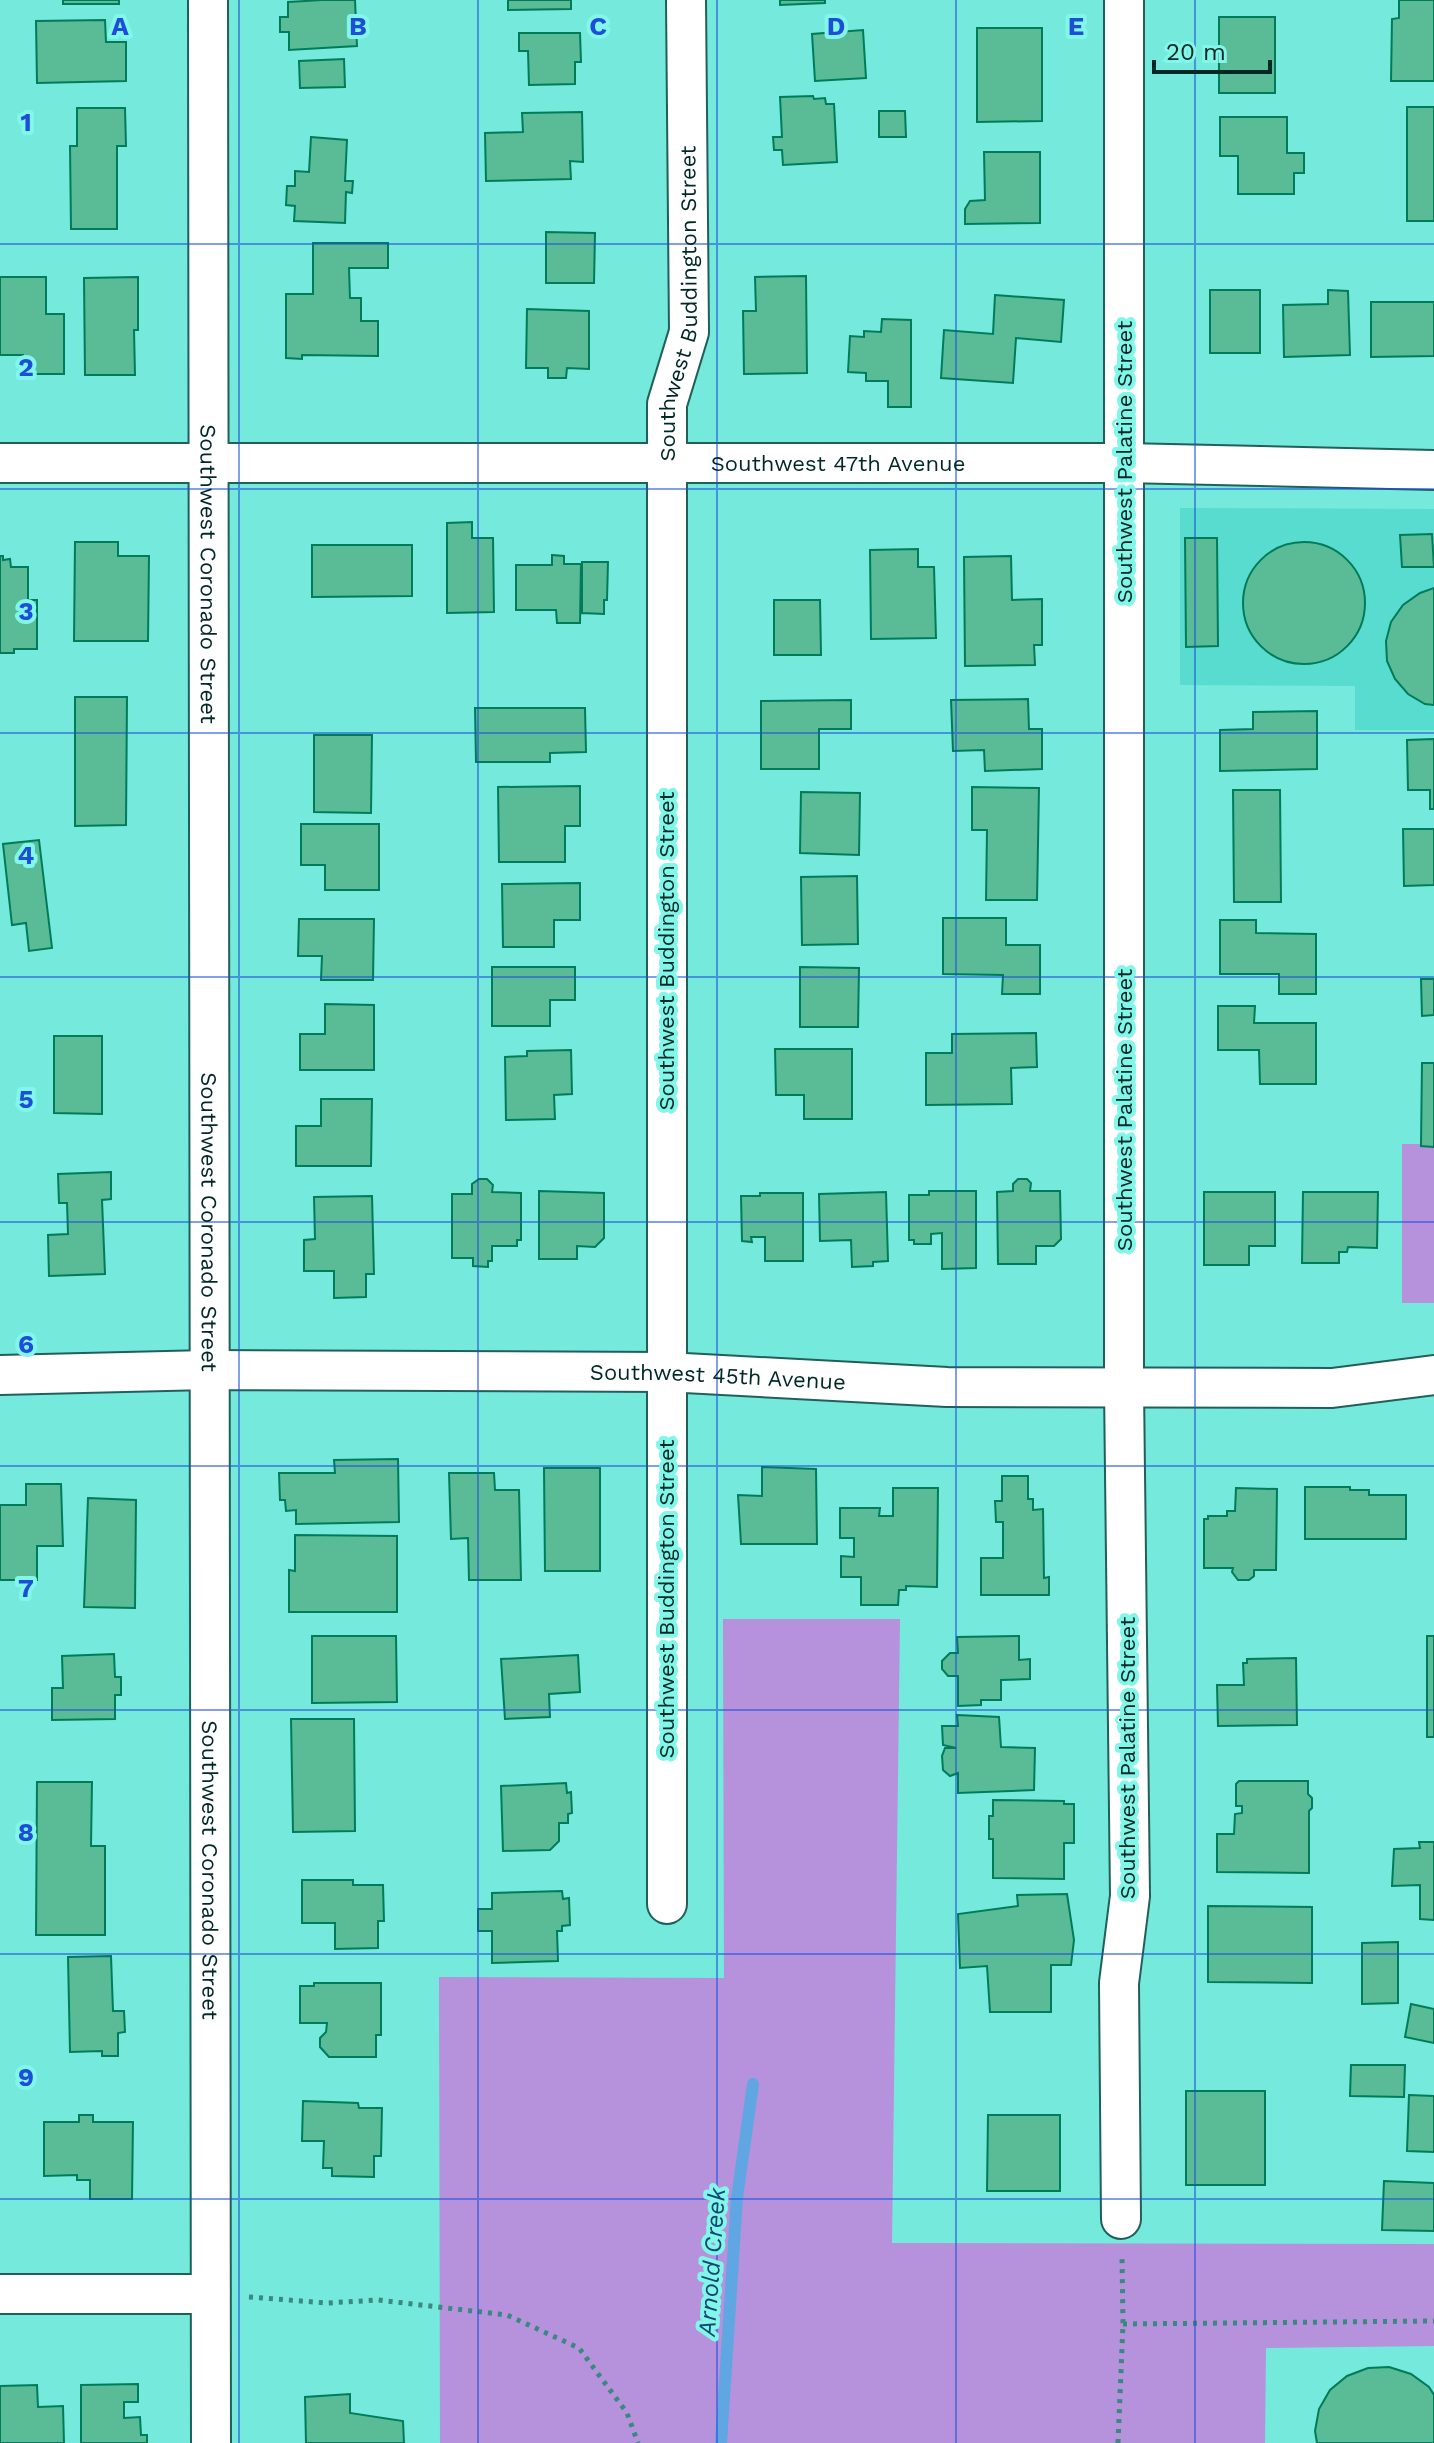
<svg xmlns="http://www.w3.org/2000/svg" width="1434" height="2443" viewBox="0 0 1434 2443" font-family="'Work Sans',sans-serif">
	<rect width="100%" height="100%" fill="#74e9dc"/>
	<path fill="#59dcd0" d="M1180 508 1434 509V730H1355V686L1180 685Z"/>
	<path fill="#b691dc" d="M1402 1144H1434V1303H1402Z
		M723 1619H900L892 2243 1434 2244V2346L1266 2348 1265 2443H440L439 1977 724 1978Z"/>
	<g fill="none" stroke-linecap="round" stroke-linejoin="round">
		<path stroke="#60a6e2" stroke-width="12" d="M721 2443 737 2198 753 2084"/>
	</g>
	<path fill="#5abb97" stroke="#007c5a" stroke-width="2" d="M63 0H119V4H63Z
		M322 0H355L357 46 289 50V32H280V17H288V2Z
		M508 0H571V9L508 10Z
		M780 0H825V3L780 5Z
		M1399 0H1434V81H1391L1392 19 1399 18Z
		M1219 17H1275V93H1219Z
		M105 20 106 42H126V81L37 83 36 21Z
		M977 28H1042V121L977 122Z
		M863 30 866 78 815 81 812 34Z
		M519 33H580L581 62H575V84L529 85 528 51H519Z
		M344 59 345 87 300 88 299 61Z
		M813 96 814 99 825 98 826 104H834L837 162 783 165 782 150H774L773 137H782L780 97Z
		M1407 107H1434V221H1407Z
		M77 108H125L126 146H117V229H71L70 146H77Z
		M879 111H905L906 137H879Z
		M582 112 583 162 570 161 571 179 486 181 485 133 523 132 522 113Z
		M1220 117H1287V153H1304V173H1294V194H1238V156H1220Z
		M311 137 347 140 345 181H353L352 193 346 192 345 223 294 221 295 206 286 205 287 186H295V171L309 172Z
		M984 152H1040V223L965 224V209L970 201 985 200Z
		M546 232 595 233 594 283H546Z
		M313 243H388V268H349L350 298H361V321H378V356L302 355V359L286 358V294H313Z
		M806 276 807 373 744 374 743 311H756L755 277Z
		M0 277H46V314H64V374H23V355H0Z
		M138 277V330H134L135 375H85L84 278Z
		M1210 290H1260V353H1210Z
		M1328 290 1348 291 1350 355 1284 357 1283 305 1328 304Z
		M995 295 1064 300 1061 342 1016 338 1013 383 941 378 944 330 993 334Z
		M1371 302H1434V356L1371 357Z
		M527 309 589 311V369L567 368 566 378H548V368H526Z
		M882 319 911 320V407H888V381H866V373L848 372 850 336 864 337V331L881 332Z
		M472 522V538H493L494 612 447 613V523Z
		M1432 534 1434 567H1402L1400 535Z
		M1185 538H1217L1218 646 1186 647Z
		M75 542H118V556H149L148 641H74Z
		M1243 603a61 61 0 1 1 122 0a61 61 0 1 1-122 0Z
		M312 545H412V596L312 597Z
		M918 549V567H934L936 638 871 639 870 550Z
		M552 555 564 556V564H581L580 623H557L556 610H516V565H552Z
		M0 556H3V560L10 559 11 567H28V600H37V649H14V653H0Z
		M1011 556 1012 600 1042 599V645H1034L1035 665 965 666 964 557Z
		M582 562H608L607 600H604V614L582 613Z
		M1434 588V705L1425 704 1408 694 1395 679 1387 661 1386 641 1391 622 1403 605 1420 593Z
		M774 600H820L821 655H774Z
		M75 697H127L126 825 75 826Z
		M1028 699 1029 729H1042V769L985 771 984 750 953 751 951 700Z
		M851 700V729H819V769H761V701Z
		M475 708H585L586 752 550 753V762H476Z
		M1317 711V769L1220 771V730L1253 729V712Z
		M314 735H372L371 813 314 812Z
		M1434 739V809H1430V790H1408L1407 740Z
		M580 786V826H565V862H499L498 787Z
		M972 787 1039 788 1037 900H986L987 830H972Z
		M1233 790H1280L1281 902H1234Z
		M801 792 860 793 859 855 800 853Z
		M301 824H379V890H325V865H301Z
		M1403 829H1434V885L1404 886Z
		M39 840 52 948 29 951 26 923 12 925 3 844Z
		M857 876 858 944 802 945 801 877Z
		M580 883V920H554V947H503L502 884Z
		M943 918H1006V945H1040V994H1002L1003 975 943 974Z
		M299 919H374L373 980H321L322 956H298Z
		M1220 920H1256V933L1316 934V994H1279V974H1220Z
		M492 967H575V1000H550V1026H492Z
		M800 967 859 968 858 1027H800Z
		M1421 979H1434V1015L1422 1016Z
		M325 1004 374 1005V1070H300V1034H325Z
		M1218 1006H1255L1254 1023H1316V1084H1260L1259 1050H1218Z
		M1036 1033 1037 1067 1011 1068 1012 1104 926 1105V1053H952V1034Z
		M54 1036H102V1114L54 1113Z
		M775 1049H852V1119H804V1095H776Z
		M571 1050 572 1094 554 1095 555 1119 506 1120 505 1057 527 1056V1051Z
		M1422 1063H1434V1147L1421 1146Z
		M321 1099H372L371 1166H296V1126H321Z
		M111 1172V1199L102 1200 105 1274 49 1276 48 1235 68 1234 67 1203H59L58 1174Z
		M479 1179H487L493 1185 492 1192 521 1193V1240H517V1246H492V1261H488V1267L473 1266V1258H452V1194H472V1184Z
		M1018 1179H1027L1031 1183 1030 1191H1060L1061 1239 1054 1246H1036V1264H998L997 1192 1013 1191V1184Z
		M539 1191 604 1193V1238L595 1247 577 1246V1259H539Z
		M929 1191H976V1268L942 1269V1233L931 1234V1244H914V1240H909V1195H929Z
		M886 1192 888 1261 873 1262V1266L852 1267 851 1240 820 1241 819 1194Z
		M1204 1192H1275V1246H1249V1265H1204Z
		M1303 1192H1378L1377 1248 1348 1247 1347 1252H1339V1263H1302Z
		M760 1193H803V1261H765V1237H751L752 1242 742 1241 741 1196H760Z
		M372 1196 374 1274H366V1297L334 1298V1271H304V1240L315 1239 314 1197Z
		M398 1459 399 1522 296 1524V1510L286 1511 285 1500H280L279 1473H335L334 1460Z
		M762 1467 816 1469 817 1544H741L738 1495 762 1496Z
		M544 1468H600V1571H545Z
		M449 1473H494L495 1490H519L521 1580H469L468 1538 451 1539Z
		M1002 1476H1028V1499H1033V1510L1043 1509 1044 1578 1049 1577V1595H981V1558H1003V1522H996L995 1501H1002Z
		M26 1484H61L63 1546H37V1580H0V1505H26Z
		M1305 1487H1350V1490H1369V1495H1406V1539H1305Z
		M893 1488H938L937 1587 906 1586V1590H899L898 1605H861V1577H841V1556L854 1557V1538H840V1508H880L879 1516H893Z
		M1236 1488 1277 1489 1276 1570H1254V1576L1249 1580H1238L1232 1572 1233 1568H1204V1519H1208V1516H1227V1511H1235Z
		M88 1498 136 1500 135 1608 84 1607Z
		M295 1535 397 1536V1612H289V1570L295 1571Z
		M312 1636H396L397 1702 312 1703Z
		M1019 1636V1660L1030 1659V1679L1001 1680V1700H981V1705L958 1706V1676H948L942 1669V1661L950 1653H958L957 1637Z
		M1427 1636H1434V1737H1427Z
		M114 1654 115 1677H121V1695H115V1719L52 1720V1688H63L62 1656Z
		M578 1655 580 1692 549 1694 550 1717 505 1719 501 1659Z
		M1296 1658 1297 1725 1218 1726 1217 1685H1244L1243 1663H1247V1659Z
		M957 1715 999 1717 1001 1747 1035 1748 1034 1790 958 1793V1773L950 1776 943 1770 942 1756 945 1748H956L943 1745 942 1726H958Z
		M291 1719H354L355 1831 293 1832Z
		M1239 1781H1308V1794L1312 1798V1808L1309 1811V1873L1217 1872V1834H1234L1235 1814 1242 1813V1806H1236V1784Z
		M37 1782H92L91 1846H105V1935H36Z
		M566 1783 567 1793 571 1792 572 1813 568 1814V1823H559V1841L550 1850 503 1851 501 1786Z
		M993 1800 1064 1801V1804H1074V1843H1064V1879L993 1878V1839H989V1816H993Z
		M1419 1842H1434V1920L1420 1919V1885L1392 1886 1394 1849 1420 1848Z
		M302 1880H353V1885H383L384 1921H378V1948L335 1949V1923H302Z
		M562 1891 563 1899 569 1898 570 1925 562 1926V1931H557L558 1961 492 1963V1931H478V1909H492V1893Z
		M1067 1894 1074 1940 1071 1965H1051V2012H990L987 1966 960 1968 958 1914 1018 1906 1017 1895Z
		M1208 1906 1312 1907V1983L1208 1982Z
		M1398 1942V2003L1362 2004V1943Z
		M111 1956 113 2011H124L125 2032 118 2033V2056H102V2051L70 2052 68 1957Z
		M314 1983H381V2035H376V2057H329L320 2047V2038L326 2032 327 2023H300V1986H314Z
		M1411 2004 1434 2009V2043L1405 2037Z
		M1351 2065H1405L1404 2097 1350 2096Z
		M1186 2091H1265V2185H1186Z
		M1409 2095 1434 2096V2152L1407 2151Z
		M303 2101 358 2103 359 2108H382L381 2156H374V2177L332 2176V2168H323L324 2141H302Z
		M79 2115H93V2122H133L132 2199H90V2180H77V2175L44 2176V2122H79Z
		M988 2115H1060V2191H987Z
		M1384 2181 1434 2183V2231L1382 2230Z
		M1389 2367 1411 2374 1429 2387 1434 2395V2443H1317L1315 2431 1319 2409 1330 2390 1347 2376 1368 2368Z
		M138 2384V2402H124V2418L140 2417 141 2435H147V2443H81V2385Z
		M37 2385 38 2407 63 2406 64 2443H0V2386Z
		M350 2394V2413L403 2421 404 2443H306L305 2397Z"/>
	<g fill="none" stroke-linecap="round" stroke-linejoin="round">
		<g stroke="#21605a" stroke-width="42">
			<g id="minor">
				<path id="s1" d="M208 0 211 2443"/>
				<path id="s2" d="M0 463H1124L1434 470"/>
				<path id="s3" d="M0 1375 208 1370 666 1372 947 1387 1332 1388 1434 1375"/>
				<path id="s4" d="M667 1904V404L689 332 686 0"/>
				<path d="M1121 2219 1119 1983 1130 1896 1124 1388V0"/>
				<path d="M0 2294H210"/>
			</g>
		</g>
		<path stroke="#3a887f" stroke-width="5" stroke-dasharray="4 6" stroke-linecap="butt" d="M249 2297 327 2303 378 2300 507 2315 579 2348 627 2413 638 2443
			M1123 2324 1434 2321
			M1118 2443 1123 2324 1122 2256"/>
		<use href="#minor" stroke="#fff" stroke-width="38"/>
	</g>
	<path fill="none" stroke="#1d4ed8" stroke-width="2" stroke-opacity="0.55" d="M239 0V2443M478 0V2443M717 0V2443M956 0V2443M1195 0V2443M0 244H1434M0 489H1434M0 733H1434M0 977H1434M0 1222H1434M0 1466H1434M0 1710H1434M0 1954H1434M0 2199H1434"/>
	<g text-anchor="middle" stroke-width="8" stroke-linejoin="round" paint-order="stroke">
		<g font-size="22" fill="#002824" stroke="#82f6e9">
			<text dy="8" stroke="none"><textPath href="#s4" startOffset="1602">Southwest Buddington Street</textPath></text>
			<text transform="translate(1124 462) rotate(-90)" y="8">Southwest Palatine Street</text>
			<text dy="8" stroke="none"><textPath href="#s2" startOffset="838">Southwest 47th Avenue</textPath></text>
			<text dy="8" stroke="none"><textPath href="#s1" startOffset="574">Southwest Coronado Street</textPath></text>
			<text transform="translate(666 951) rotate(-90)" y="8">Southwest Buddington Street</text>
			<text transform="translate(1124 1110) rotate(-90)" y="8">Southwest Palatine Street</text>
			<text dy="8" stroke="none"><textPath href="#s1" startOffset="1222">Southwest Coronado Street</textPath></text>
			<text dy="8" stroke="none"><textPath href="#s3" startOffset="718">Southwest 45th Avenue</textPath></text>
			<text transform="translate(666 1599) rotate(-90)" y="8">Southwest Buddington Street</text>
			<text transform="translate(1127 1758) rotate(-90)" y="8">Southwest Palatine Street</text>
			<text dy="8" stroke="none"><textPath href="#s1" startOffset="1870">Southwest Coronado Street</textPath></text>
		</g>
		<g font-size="24" font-style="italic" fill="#144870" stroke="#82f6e9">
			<text transform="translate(712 2262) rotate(-86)" y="8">Arnold Creek</text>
		</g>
	</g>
	<g font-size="26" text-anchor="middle" font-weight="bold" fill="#1d4ed8" stroke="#82f6e9" stroke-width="8" stroke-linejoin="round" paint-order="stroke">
		<text x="120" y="35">A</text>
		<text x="358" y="35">B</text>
		<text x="598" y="35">C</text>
		<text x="836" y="35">D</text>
		<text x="1076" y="35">E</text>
		<text x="26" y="131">1</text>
		<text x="26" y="376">2</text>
		<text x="26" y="620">3</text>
		<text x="26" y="864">4</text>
		<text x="26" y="1108">5</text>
		<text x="26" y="1353">6</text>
		<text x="26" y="1597">7</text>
		<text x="26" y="1841">8</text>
		<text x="26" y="2086">9</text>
	</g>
	<path d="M1154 60v12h116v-12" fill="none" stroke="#002824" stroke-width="4"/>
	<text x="1166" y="60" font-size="24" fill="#002824" stroke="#82f6e9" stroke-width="6" paint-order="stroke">20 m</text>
</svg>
